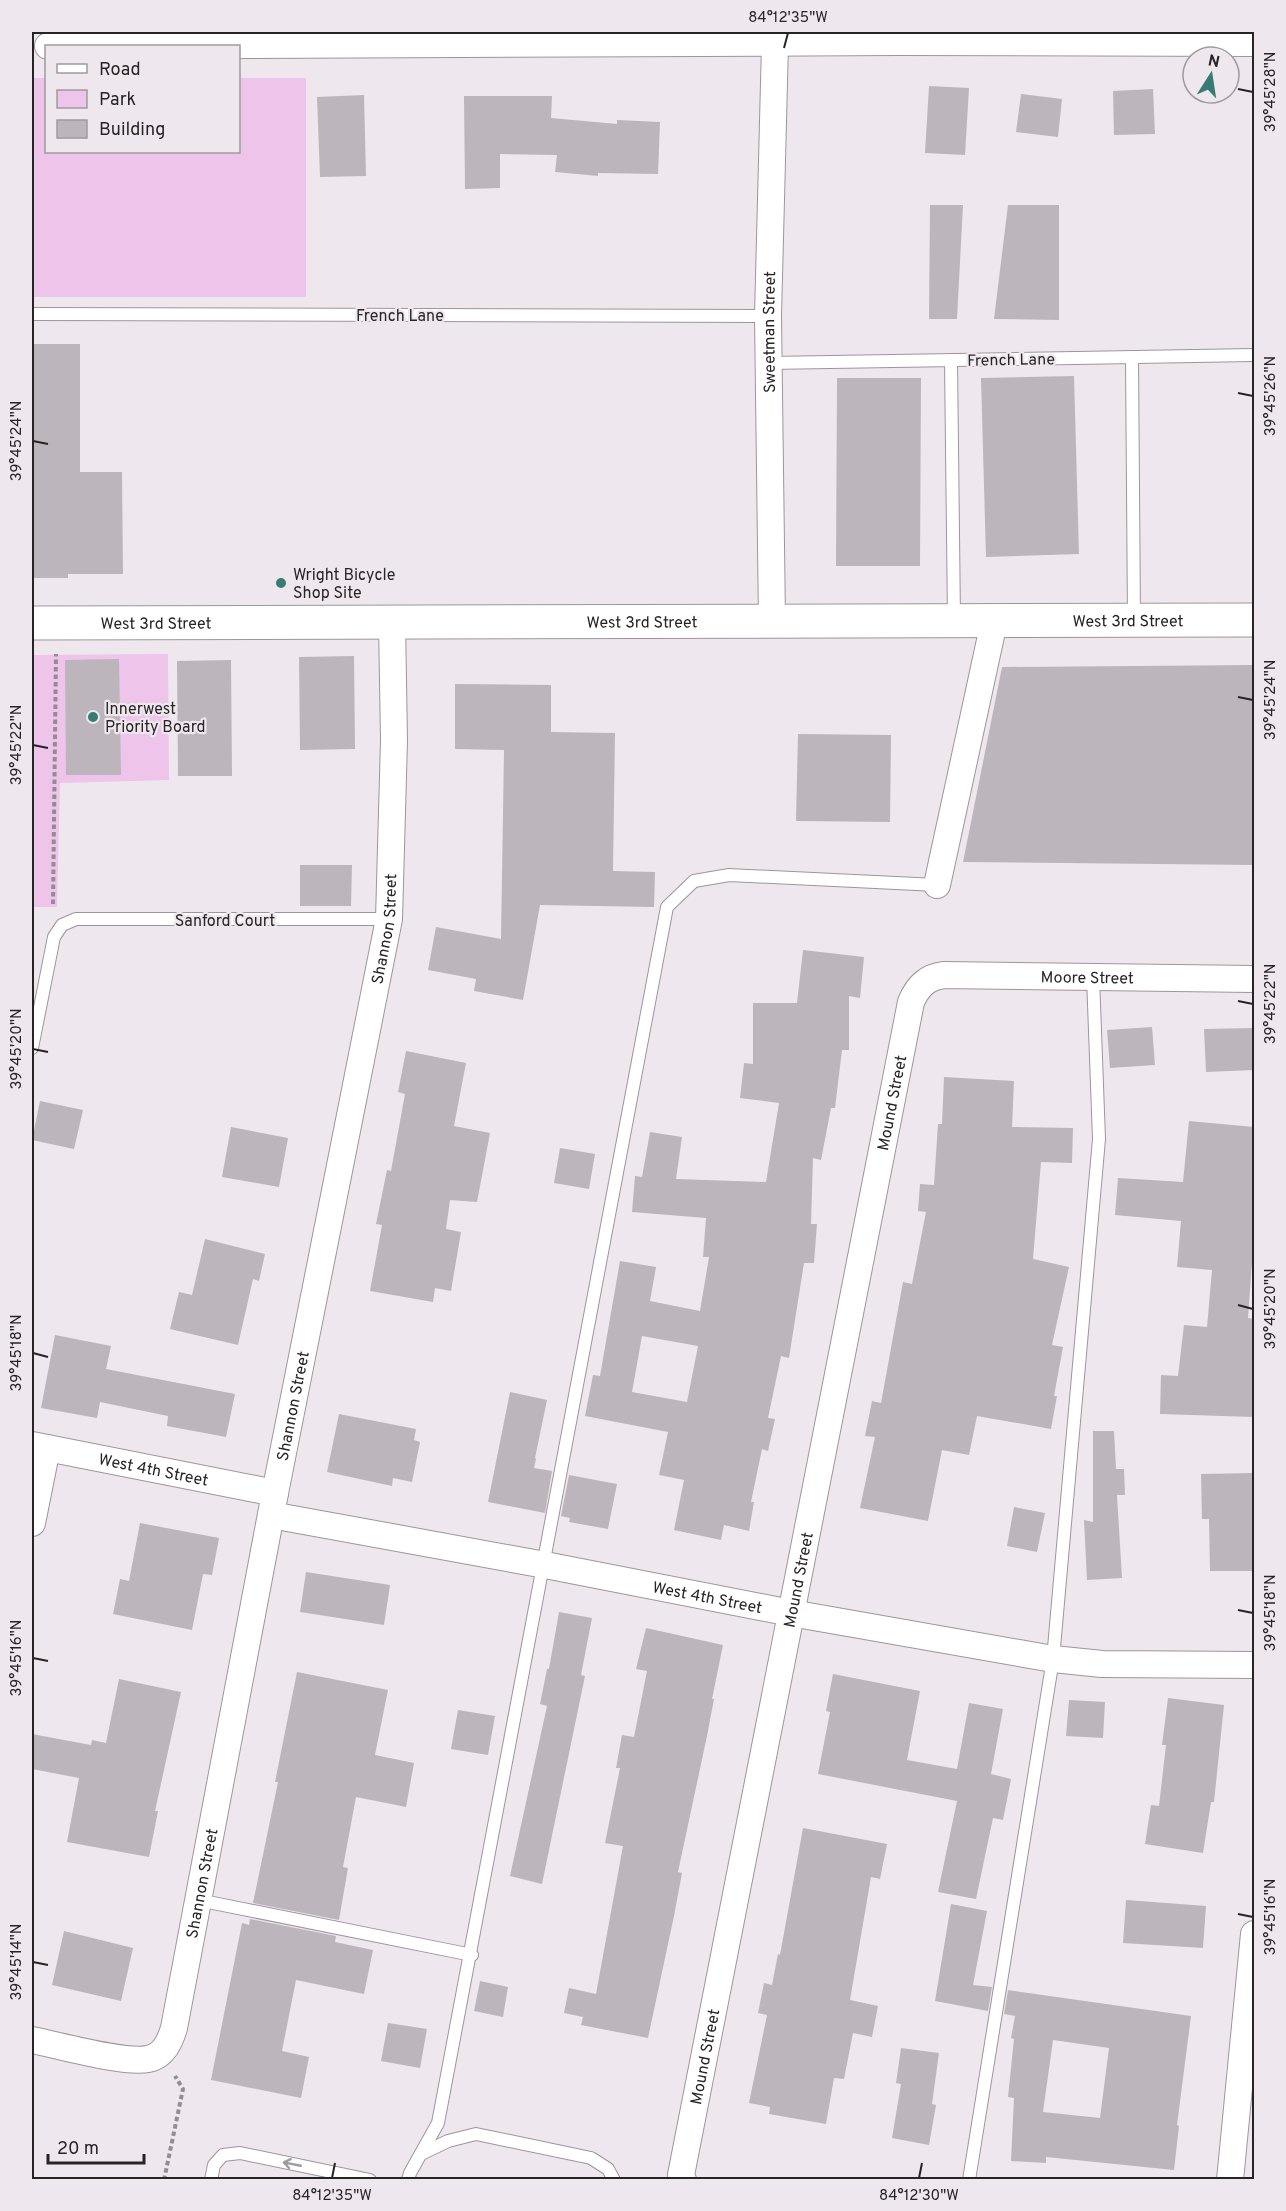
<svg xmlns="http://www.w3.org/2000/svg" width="1286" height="2211" viewBox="0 0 1286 2211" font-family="Overpass,sans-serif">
	<rect width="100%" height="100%" fill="#eee8ee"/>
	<path fill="#eec4ea" d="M32 78H46V152H238L239 78H306V297H32Z
		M168 654 169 780 60 783 57 907H32V655Z"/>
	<path fill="#bcb5bb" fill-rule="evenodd" d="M929 86 969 88 965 155 925 153Z
		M1153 89 1155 134 1114 135 1113 91Z
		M1021 94 1062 99 1058 137 1016 132Z
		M364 95 366 176 320 177 317 97Z
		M464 96H552L551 118 617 124V120L660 122 658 174 598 173V176L555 172 557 155 500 154V188L465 189Z
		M930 205H963L957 319H929Z
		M1008 205H1059V320L994 319Z
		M32 344H80V472H122L123 574H68V578H32Z
		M1074 376 1079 554 986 557 981 378Z
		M837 378H921L920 566H836Z
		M354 656 355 749 300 750 299 657Z
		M119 659 121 775H66L65 660Z
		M231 660 232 776H178L177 661Z
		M1254 665V865L963 862 1002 667Z
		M455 684 551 685V732L615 733 613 871 655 872 654 907 540 905 523 1000 474 991 476 979 428 970 436 927 501 939 504 750 455 749Z
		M798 734 891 735 890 822 796 821Z
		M300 865H352L351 906H300Z
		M803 950 864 957 860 998 849 996V1050H842L835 1108H831L821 1160 813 1158 811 1224H817L814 1263H804L789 1358 781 1356 768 1418 775 1419 768 1451 762 1449 751 1502H754L749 1531 724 1525 721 1540 674 1530 684 1480 659 1475 668 1432 585 1416 593 1375 600 1376 620 1261 656 1267 650 1301 700 1311 709 1257H703L706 1218 632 1212 635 1176 642 1177 650 1132 682 1137 676 1179 766 1182 779 1103 740 1098 744 1063 753 1064V1003H797ZM642 1336 698 1346 687 1402 632 1392Z
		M1152 1027 1155 1065 1110 1068 1107 1030Z
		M1254 1028V1070L1206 1072 1204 1029Z
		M406 1051 466 1063 454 1126 490 1133 477 1202 450 1200 446 1229 461 1232 451 1291 435 1288 433 1302 370 1291 382 1225 376 1224 387 1170 391 1171 405 1094 398 1092Z
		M944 1077 1014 1081 1012 1127 1073 1128 1072 1163 1041 1162 1033 1259 1069 1267 1052 1345 1063 1347 1054 1396H1057L1051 1429 977 1416 969 1455 942 1450 928 1521 860 1508 875 1437 865 1436 872 1401 881 1403 903 1282 912 1284 926 1212 918 1211 920 1184 934 1185 938 1124H942Z
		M40 1101 83 1110 74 1149 32 1140Z
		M1189 1121 1254 1127 1252 1157V1235H1254L1248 1318 1254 1319V1417L1160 1414 1161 1375 1178 1376 1184 1325 1207 1327 1212 1270 1177 1267 1181 1221 1115 1215 1118 1178 1183 1182Z
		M231 1127 288 1138 279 1187 222 1177Z
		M560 1148 595 1154 589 1189 554 1183Z
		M205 1239 265 1254 259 1281 253 1279 238 1345 170 1329 179 1292 192 1295Z
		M55 1335 111 1346 106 1369 235 1394 226 1437 167 1426 168 1416 100 1402 97 1418 41 1408Z
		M510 1392 547 1400 535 1458 536 1459 534 1468 552 1471 545 1513 488 1502Z
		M339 1414 416 1429 414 1440 420 1442 412 1482 393 1478 392 1486 327 1472Z
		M1093 1431H1114L1116 1469H1124L1125 1495H1117L1122 1578 1087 1580 1084 1520 1093 1522Z
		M1254 1473V1571H1210L1209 1519H1202L1201 1474Z
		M569 1475 617 1484 608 1529 569 1522 570 1518 561 1516Z
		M1014 1507 1045 1513 1037 1552 1007 1546Z
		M140 1523 219 1538 212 1575 203 1574 192 1630 113 1614 120 1579 129 1581Z
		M306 1572 390 1585 384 1625 300 1612Z
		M559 1612 592 1618 581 1675 585 1676 542 1884 510 1876 547 1706 540 1704 547 1669H549Z
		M646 1628 723 1645 712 1699H714L707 1736 678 1872 682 1873 674 1916 648 2038 581 2025 583 2017 564 2013 569 1988 596 1994 623 1846 605 1843 620 1768H616L622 1735 634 1737 647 1671 636 1669Z
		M297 1672 388 1690 375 1755 414 1763 406 1807 356 1797 343 1867 348 1868 339 1920 253 1903 278 1782H275Z
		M833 1674 920 1691 907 1760 957 1769 969 1703 1003 1709 991 1774 1011 1779 1003 1820 993 1818 976 1899 938 1892 957 1801 818 1774 830 1712 826 1711Z
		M119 1679 181 1692 155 1811H158L149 1857 67 1842 79 1778 32 1769V1734L91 1745 92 1740 106 1743Z
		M1168 1698 1224 1705 1214 1802H1211L1203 1853 1145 1844 1151 1805 1159 1806 1166 1745H1162Z
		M1069 1700 1105 1702 1103 1738 1066 1736Z
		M458 1710 495 1716 488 1755 451 1749Z
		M803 1828 887 1844 880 1879 871 1877 850 2000 878 2006 872 2037 853 2033 844 2079 834 2078 826 2124 769 2114 770 2107 749 2103 767 2015 758 2013 764 1983 772 1985 778 1954 780 1955Z
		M1126 1900 1206 1906 1203 1948 1123 1943Z
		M951 1904 987 1911 973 1985 992 1987 988 2011 935 2001Z
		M250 1919 336 1936 335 1942 373 1950 364 1994 296 1980 282 2051 309 2057 301 2098 211 2080 242 1923 249 1925Z
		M64 1931 133 1948 121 2001 52 1985Z
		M480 1981 508 1987 503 2017 474 2011Z
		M1008 1990 1191 2016 1177 2125 1179 2126 1174 2170 1046 2157V2163L1011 2161 1014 2098 1008 2097 1014 2039 1011 2038 1015 2016 1004 2014ZM1053 2040 1109 2048 1100 2118 1043 2112Z
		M388 2023 427 2029 420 2068 381 2061Z
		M901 2048 939 2053 932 2104 936 2105 929 2145 892 2138 901 2084 896 2083Z"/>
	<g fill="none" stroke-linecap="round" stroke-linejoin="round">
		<g stroke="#9c969c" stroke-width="14">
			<path id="lane" d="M32 314 768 316
				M1132 357 1134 620
				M951 360 954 620
				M768 363 1254 355
				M32 1048 54 937 62 925 76 919H389
				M198 1900 472 1955
				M421 2154 448 2141 476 2134 591 2158 608 2169 614 2180
				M211 2180 214 2165 223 2155 240 2153 370 2180
				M408 2180 410 2173 438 2123 667 907 694 881 729 875 937 885
				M969 2180 1053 1659 1099 1139 1093 977"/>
		</g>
		<g stroke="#9c969c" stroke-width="28">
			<g id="street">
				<path d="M48 46 897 42 1254 43"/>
				<path id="s1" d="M772 622 768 316 775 44"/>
				<path d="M937 885 994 622"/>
				<path id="s2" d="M32 1445 275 1493"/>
				<path id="s3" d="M271 1515 545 1565 791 1613 1053 1659 1102 1664 1254 1665"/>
				<path d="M32 1523 47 1448"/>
				<path id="s4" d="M32 2040C58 2045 125 2064 148 2059 164 2056 170 2041 174 2028L275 1493 389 919 394 740 392 622"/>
				<path id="s5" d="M683 2180 681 2175 911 1002C918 986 927 977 944 975L1254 979"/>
				<path d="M1230 2180 1254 1934"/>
			</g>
		</g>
		<g stroke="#9c969c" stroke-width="35">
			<g id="primary">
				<path id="s6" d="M32 623 1254 620"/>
			</g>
		</g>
		<path stroke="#928d91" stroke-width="4" stroke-dasharray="4.5 3" stroke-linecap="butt" d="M53 904 56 654
			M164 2180 183 2089 175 2076"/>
		<use href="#lane" stroke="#fff" stroke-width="12"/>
		<use href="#street" stroke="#fff" stroke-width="26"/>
		<use href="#primary" stroke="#fff" stroke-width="33"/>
	</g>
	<defs><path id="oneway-shaft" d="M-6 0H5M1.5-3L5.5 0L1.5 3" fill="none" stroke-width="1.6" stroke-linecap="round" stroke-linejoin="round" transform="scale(1.5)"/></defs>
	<use stroke="#9e9c9d" href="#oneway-shaft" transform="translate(292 2164) rotate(-169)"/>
	<path fill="none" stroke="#272426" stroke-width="2" d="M784 48 788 33M1238 89 1253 92M1238 393 1253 396M33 441 48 444M1238 697 1253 700M33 745 48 748M1238 1001 1253 1004M33 1049 48 1052M1238 1305 1253 1309M33 1353 48 1357M1238 1610 1253 1613M33 1658 48 1661M1238 1914 1253 1917M33 1962 48 1965M332 2178 335 2163M919 2178 922 2163"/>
	<g fill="#367c72" stroke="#eee8ee" stroke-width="2">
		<circle cx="281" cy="583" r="6"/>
		<circle cx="93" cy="717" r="6"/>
	</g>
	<g text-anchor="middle" stroke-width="4.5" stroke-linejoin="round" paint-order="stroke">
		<g font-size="16" fill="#272426" stroke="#eee8ee">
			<text x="400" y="321">French Lane</text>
			<text dy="6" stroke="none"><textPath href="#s1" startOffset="290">Sweetman Street</textPath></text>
			<text transform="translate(1011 359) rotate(-1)" y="6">French Lane</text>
			<text dy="6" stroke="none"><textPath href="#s6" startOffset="1096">West 3rd Street</textPath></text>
			<text dy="6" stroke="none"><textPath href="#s6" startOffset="610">West 3rd Street</textPath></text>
			<text dy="6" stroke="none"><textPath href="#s6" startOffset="124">West 3rd Street</textPath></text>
			<text x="225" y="926">Sanford Court</text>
			<text dy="6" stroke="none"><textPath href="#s4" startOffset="1280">Shannon Street</textPath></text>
			<text dy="6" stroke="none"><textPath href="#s5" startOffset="1389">Moore Street</textPath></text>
			<text dy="6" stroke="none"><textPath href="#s5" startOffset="1098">Mound Street</textPath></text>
			<text dy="6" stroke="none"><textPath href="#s4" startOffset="794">Shannon Street</textPath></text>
			<text dy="6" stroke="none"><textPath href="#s2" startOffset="124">West 4th Street</textPath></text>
			<text dy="6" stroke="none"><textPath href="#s5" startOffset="612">Mound Street</textPath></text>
			<text dy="6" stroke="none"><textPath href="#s3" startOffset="444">West 4th Street</textPath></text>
			<text dy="6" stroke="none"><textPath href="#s4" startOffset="308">Shannon Street</textPath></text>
			<text dy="6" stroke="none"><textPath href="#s5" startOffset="126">Mound Street</textPath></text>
		</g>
		<g font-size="16" fill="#272426" stroke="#eee8ee" text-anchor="start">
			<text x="293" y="580">Wright Bicycle<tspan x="293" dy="18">Shop Site</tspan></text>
			<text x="105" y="714">Innerwest<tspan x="105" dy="18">Priority Board</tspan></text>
		</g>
	</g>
	<rect width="1286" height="2211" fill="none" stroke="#eee8ee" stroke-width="66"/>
	<rect x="45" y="45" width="195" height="108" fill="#eee8ee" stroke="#9e9a9e" stroke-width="1.5"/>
	<rect x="57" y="64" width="30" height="9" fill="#ffffff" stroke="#9e9a9e" stroke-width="1.5"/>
	<text x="99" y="75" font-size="18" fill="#272426">Road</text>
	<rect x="57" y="90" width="30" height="18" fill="#eec4ea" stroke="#9e9a9e" stroke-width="1.5"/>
	<text x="99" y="105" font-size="18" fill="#272426">Park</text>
	<rect x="57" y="120" width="30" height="18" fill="#bcb5bb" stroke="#9e9a9e" stroke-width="1.5"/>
	<text x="99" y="135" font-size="18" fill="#272426">Building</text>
	<g transform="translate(1211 75) rotate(12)"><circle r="28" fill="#eee8ee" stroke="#9e9a9e" stroke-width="1.5"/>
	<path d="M0-4.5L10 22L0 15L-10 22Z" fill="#367c72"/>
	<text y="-9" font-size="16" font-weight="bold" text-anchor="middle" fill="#272426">N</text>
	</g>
	<path d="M48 2154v9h96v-9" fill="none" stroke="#272426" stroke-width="3"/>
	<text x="57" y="2154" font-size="18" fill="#272426" stroke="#eee8ee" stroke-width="4.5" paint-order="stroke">20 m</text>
	<rect x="33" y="33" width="1220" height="2145" fill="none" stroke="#272426" stroke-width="2"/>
	<g font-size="15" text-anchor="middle" fill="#272426">
		<text x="788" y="22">84°12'35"W</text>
		<text transform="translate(1270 92) rotate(-90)" y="5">39°45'28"N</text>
		<text transform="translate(1270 396) rotate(-90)" y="5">39°45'26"N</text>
		<text transform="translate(16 441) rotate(-90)" y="5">39°45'24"N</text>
		<text transform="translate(1270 700) rotate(-90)" y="5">39°45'24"N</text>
		<text transform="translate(16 745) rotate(-90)" y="5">39°45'22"N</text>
		<text transform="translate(1270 1004) rotate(-90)" y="5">39°45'22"N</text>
		<text transform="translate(16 1049) rotate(-90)" y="5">39°45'20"N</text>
		<text transform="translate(1270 1309) rotate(-90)" y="5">39°45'20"N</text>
		<text transform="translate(16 1353) rotate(-90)" y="5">39°45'18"N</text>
		<text transform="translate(1270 1613) rotate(-90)" y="5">39°45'18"N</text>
		<text transform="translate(16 1658) rotate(-90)" y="5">39°45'16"N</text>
		<text transform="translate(1270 1917) rotate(-90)" y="5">39°45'16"N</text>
		<text transform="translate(16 1962) rotate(-90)" y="5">39°45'14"N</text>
		<text x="332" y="2200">84°12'35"W</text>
		<text x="919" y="2200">84°12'30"W</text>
	</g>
</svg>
